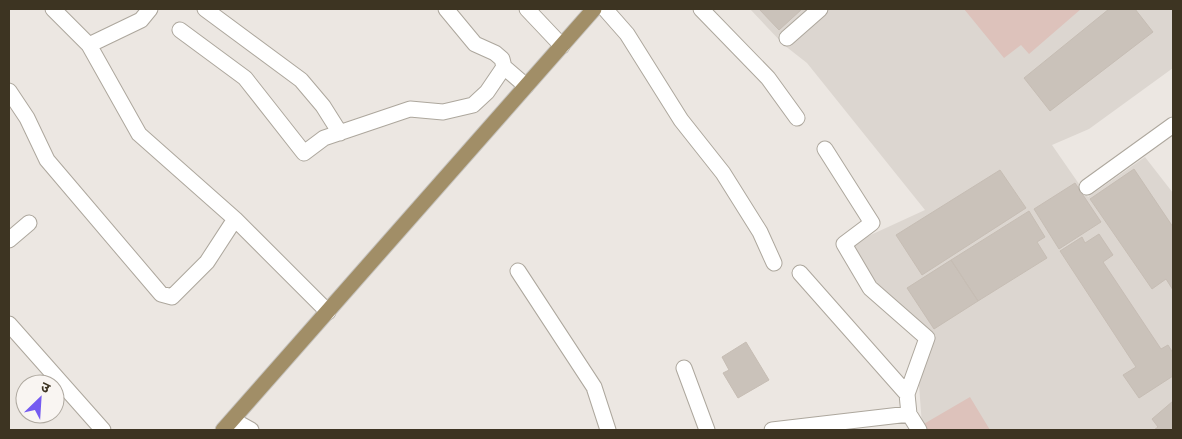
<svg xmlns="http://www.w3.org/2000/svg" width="1182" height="439" viewBox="0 0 1182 439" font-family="'Archivo Narrow','Noto Sans Devanagari',sans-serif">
	<rect width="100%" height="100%" fill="#ece7e2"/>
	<path fill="#dcd6d0" d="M750 9H1173V68L1089 129 1052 145 1088 197 1145 157 1173 193V430H925L922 425 919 385 934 337 882 294 851 244 925 210 807 63 784 45Z"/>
	<path fill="#ddc2bb" d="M964 9H1081L1029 54 1021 45 1004 58Z
		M970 397 990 430H925L922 425Z"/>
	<path fill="#cac2ba" stroke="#c6bdb4" d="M759 9H802L779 30Z
		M1109 9H1135L1153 32 1050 111 1024 78Z
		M1134 169 1173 227V290L1166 279 1152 289 1090 199Z
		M1000 170 1026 208 922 275 896 235Z
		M1075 183 1101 222 1059 249 1034 209Z
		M1029 211 1045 237 1037 242 1047 258 978 301 951 260Z
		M1099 234 1113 255 1103 262 1161 349 1168 345 1173 353V376L1139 398 1123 375 1136 367 1060 251 1082 237 1085 243Z
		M951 260 978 301 934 329 907 288Z
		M746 342 769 380 738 398 723 373 729 370 722 357Z
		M1173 401V430H1154L1158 427 1152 419Z"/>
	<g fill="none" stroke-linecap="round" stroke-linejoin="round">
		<g stroke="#ada79d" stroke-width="17">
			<path id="minor" d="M53 9 89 45 139 134 235 219 328 312
				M205 9 301 80 323 106 340 133
				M446 9 475 44 495 53 502 59 504 67 526 86
				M527 9 562 46
				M605 9 627 34 681 120 723 173 760 232 774 263
				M701 9 768 78 797 118
				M180 30 245 78 304 153 324 138 410 109 443 112 473 105 487 92 504 67
				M787 38 820 9
				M89 45 141 20 150 9
				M9 91 27 118 47 160 161 294 172 297 207 262 235 219
				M825 149 872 223 844 244 870 288 927 338 907 394 909 414 919 430
				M1087 187 1173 125
				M9 240 29 223
				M518 271 594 387 608 430
				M800 273 907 394
				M9 324 103 430
				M684 368 707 430
				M233 420 251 430
				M772 430 909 414"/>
		</g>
		<g stroke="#c5c2bd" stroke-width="17">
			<path id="major" d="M223 430 594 9"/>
		</g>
		<use href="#minor" stroke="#fff" stroke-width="15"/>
		<use href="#major" stroke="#a18e67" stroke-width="15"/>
	</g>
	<rect width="1182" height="439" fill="none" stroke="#3d3422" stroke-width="20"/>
	<g transform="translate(40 399) rotate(25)"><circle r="24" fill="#f9f5f2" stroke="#aea89f"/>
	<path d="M0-4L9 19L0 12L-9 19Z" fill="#755bf1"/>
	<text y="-8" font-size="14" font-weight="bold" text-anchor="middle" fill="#3d3422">उ</text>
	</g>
</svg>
